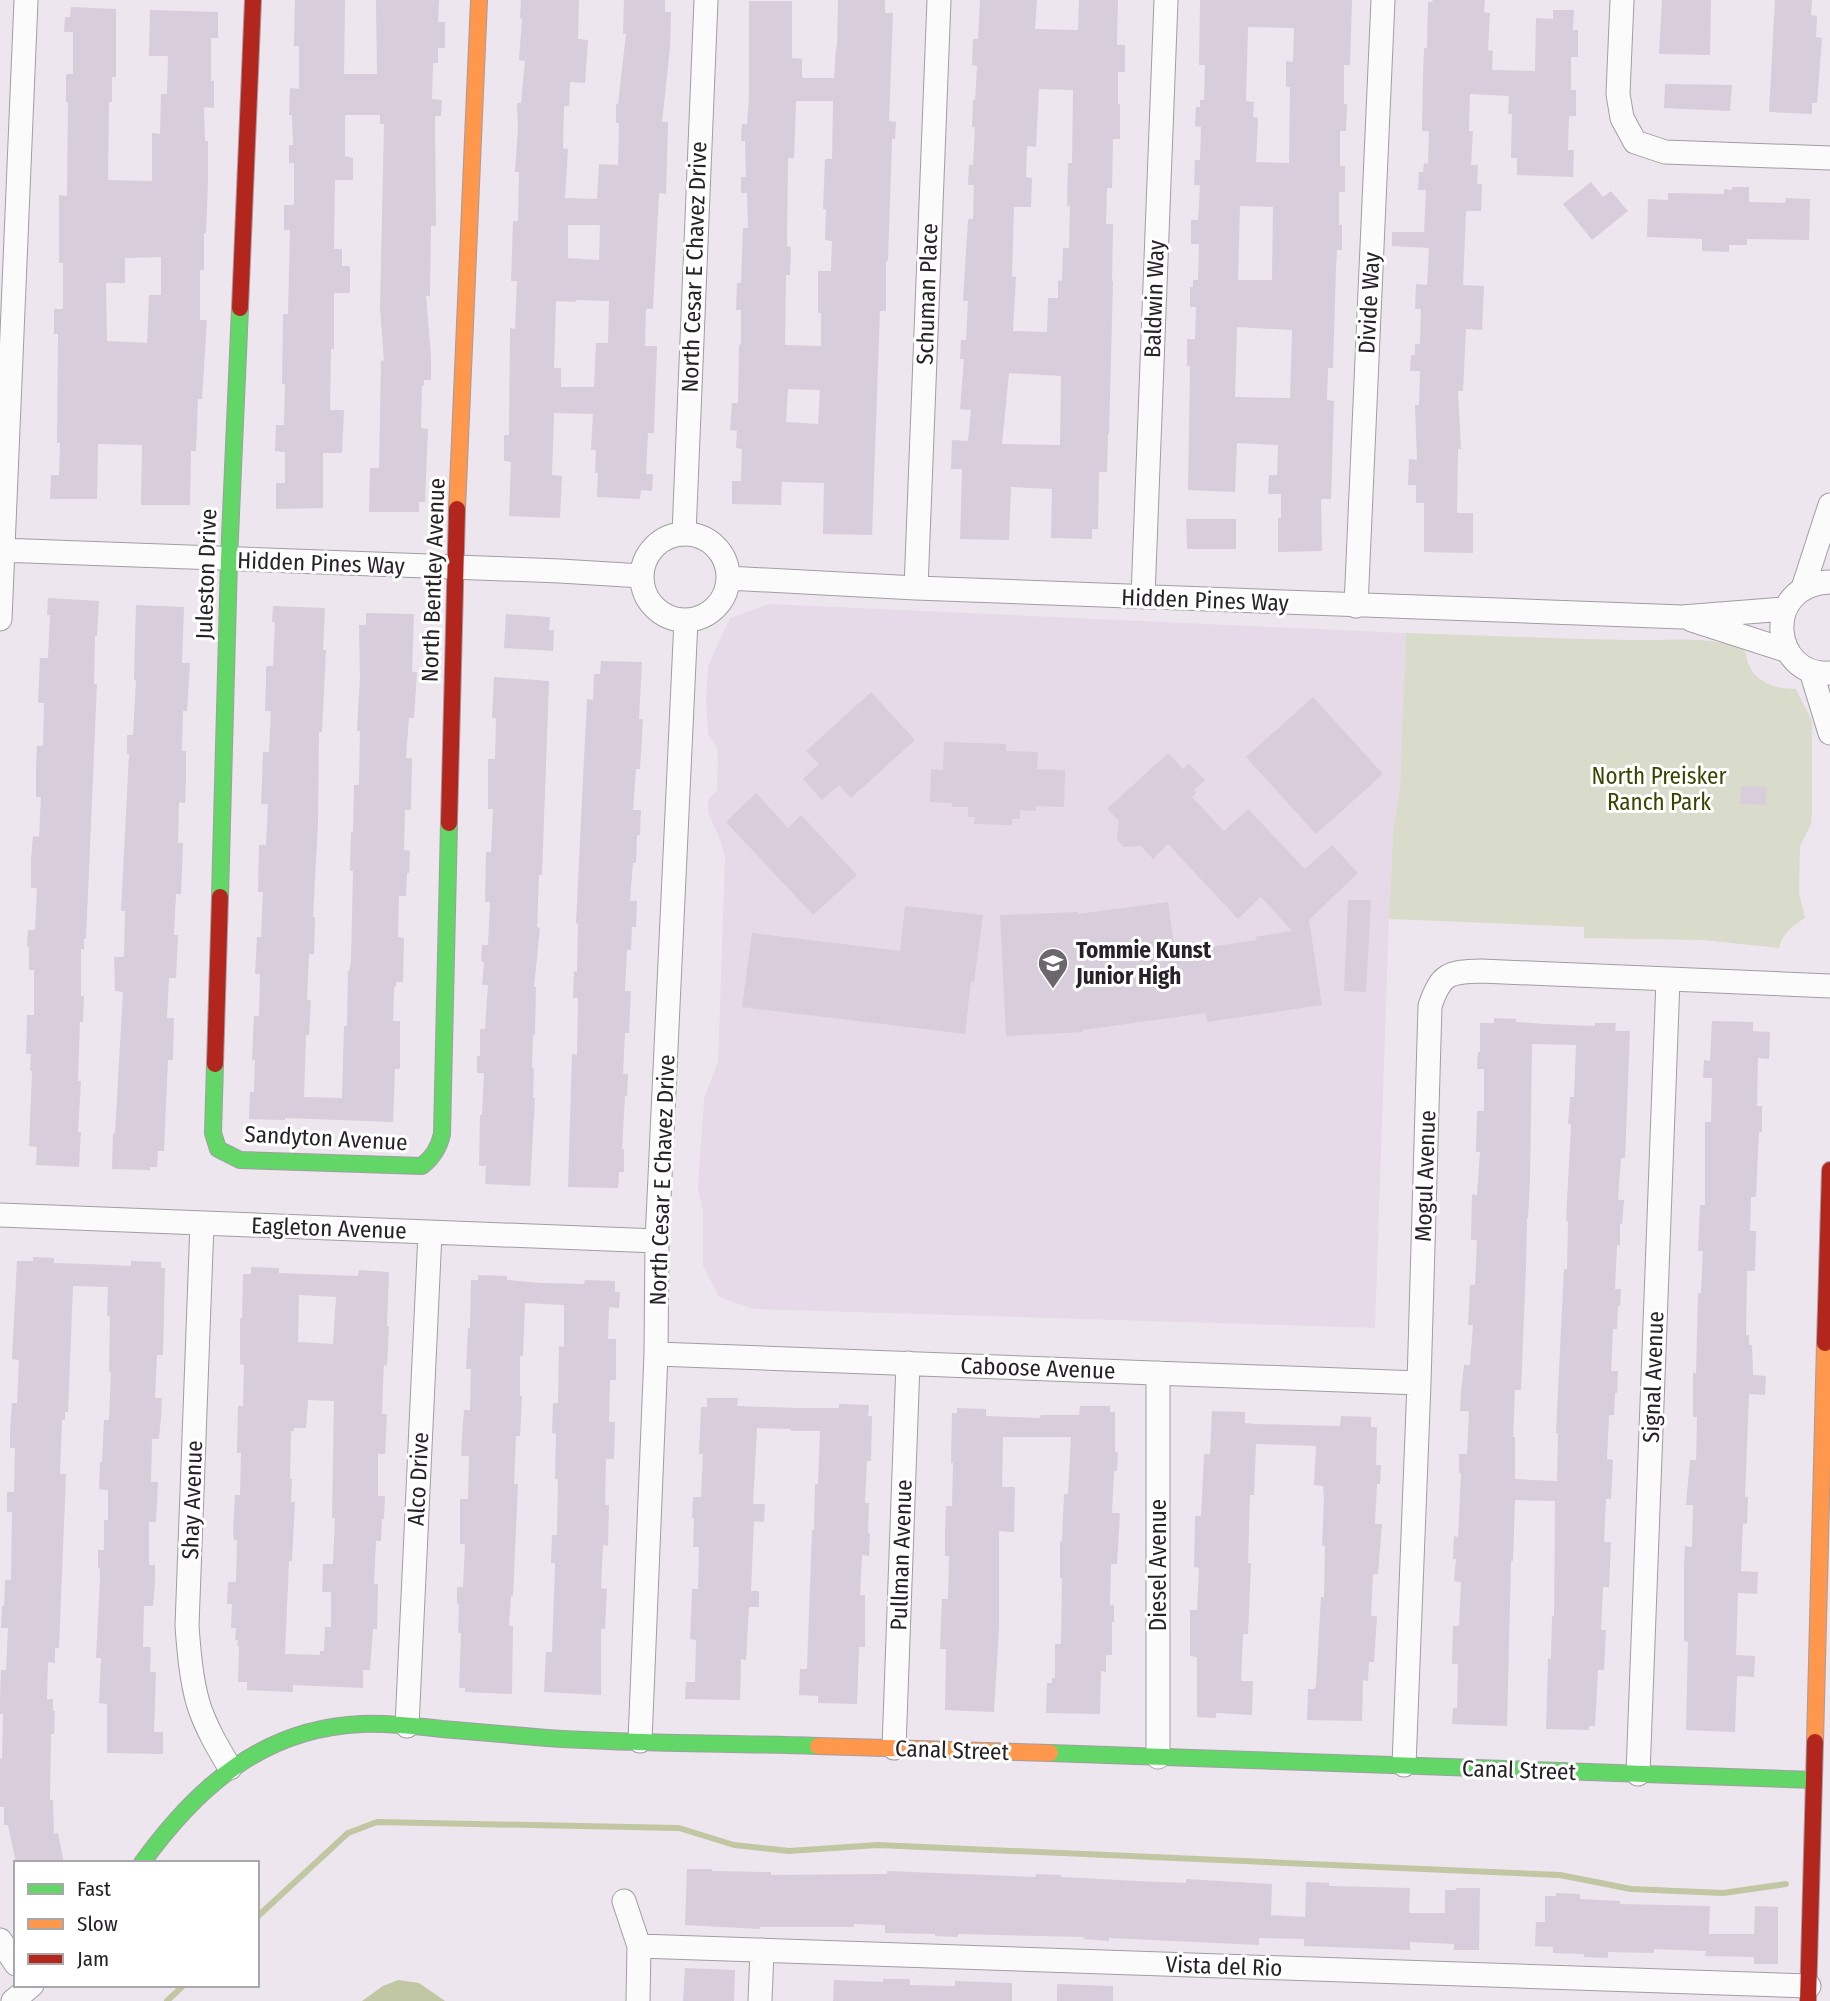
<svg xmlns="http://www.w3.org/2000/svg" width="1830" height="2001" viewBox="0 0 1830 2001" font-family="'Fira Sans Condensed',sans-serif">
	<rect width="100%" height="100%" fill="#ede6ee"/>
	<path fill="#e7dae8" d="M769 604 1406 633 1401 784 1393 831 1389 919 1375 1328 754 1309 719 1297 703 1266V1211L698 1189 704 1098 718 1062 725 857 721 842 708 813V800L717 790 718 750 708 734 706 702 708 666 730 618Z"/>
	<path fill="#dadccb" d="M1406 633C1481 635 1556 639 1632 640 1662 641 1692 637 1723 643 1727 643 1734 643 1738 645 1746 648 1746 656 1748 663 1755 683 1777 689 1796 689L1812 721V814L1811 824 1800 846 1799 893 1805 918C1791 927 1783 933 1779 948L1702 940 1584 938V927L1389 919 1393 831 1400 789Z"/>
	<path fill="#c0c7a2" d="M398 1980 419 1983 445 2001H362L383 1986Z"/>
	<g fill="none" stroke-linecap="round" stroke-linejoin="round">
		<path stroke="#c0c7a2" stroke-width="6" d="M257 1917 348 1833 377 1822 679 1828 734 1845 789 1851 878 1845 1560 1875 1631 1889 1723 1893 1786 1884
			M167 2001 184 1985"/>
	</g>
	<path fill="#d8cdda" fill-rule="evenodd" d="M295 0H345L344 74H377L376 0H439L438 22H445V48H438V63H433L432 99 442 100 441 116H435L436 226H431L430 296H426L431 356V380H424V386H422L421 428 428 429 425 502H419V512H369L370 468H379L381 360 384 361 380 308 384 124H380V115H345V156L353 158V180H335L334 249H342V266H350V293H334V349H331L330 410H344L342 453H323V508L276 509V483H285V452L275 451 276 425H284L285 384H282L283 314H288L290 230H284V205H294V163H289V145H293L292 115H289L290 88 299 89V46H294Z
		M521 0H579L578 39 588 40 585 83 570 82 569 106H564L563 148 568 149 565 198 597 199 599 164 618 165 619 123H616V104H618L626 34H623L624 0H665V12H671L670 48 662 122H668L666 194 659 193 653 309H646L645 346H657L654 433H648L646 474H653L652 491 641 490 640 499 597 497 598 473H595L596 450H591L593 414 554 413 552 475 562 476 560 518 509 516 511 462 504 461V435H509L510 328 515 329 517 281H511L513 221H518L519 172H515L518 128 517 103H521L525 61 519 60 522 19 520 18ZM568 225H600L599 260 568 258ZM576 300 609 301 608 343H596L594 387H561V368H554L556 301 576 302Z
		M838 0H885V13H893L889 121 896 122 895 139H892L888 261H886V311H880L872 535 823 534 824 483 782 482 781 505 732 504V481H741L742 449 736 448 737 431 730 430 732 403H738L739 344 741 345V310H736L737 283H741L743 228H748L747 193H741V177H746L745 141H741L742 124H747L749 97V1H792V58L802 59V78H834L836 47H837ZM796 101H833L832 159H825L823 209H826L825 240 832 241 831 271H818V313H821V346L785 345 786 275H790L791 247 787 246 788 158H794ZM788 389 820 390 818 424 786 422Z
		M980 0H1037L1035 29 1078 30 1079 0H1118L1117 45H1125V72H1118V104H1120V139H1113L1112 188H1107L1106 224H1113L1112 281H1113L1109 434H1108L1107 472H1099L1098 529H1092V539L1051 538 1052 489 1011 487 1009 540 960 539 962 469H951L952 440 968 441 971 410 960 409 964 359H960L961 340H966L968 301H963L968 219H973L974 185H968L969 165H973L975 127H972L973 100H975L977 66 972 65 973 39H978ZM1039 89 1073 90 1072 163H1068L1067 206H1070L1069 248H1063L1062 281 1058 280V298H1048L1047 332 1013 331 1016 277H1012L1014 207H1031L1032 178 1026 177 1027 146 1036 147ZM1009 373 1061 376 1060 445 1002 444Z
		M1200 0H1352L1350 65H1344V104H1347L1346 131H1340V166H1345V192H1339V225H1342V250H1337L1336 267 1333 368H1328L1327 400 1334 401 1331 499H1321L1322 551 1278 552V518H1281V494H1268L1269 475H1277L1278 445 1237 443 1235 492 1188 490 1190 366H1187V339H1195L1196 307H1190V287H1193V280H1198L1199 244H1191V220H1198L1200 185H1194L1195 160H1200L1201 127 1195 126 1196 107H1200V100H1204L1205 65H1199ZM1248 27 1294 28 1293 62 1286 61V87H1290L1289 163 1256 162 1258 118 1253 117 1254 102 1246 101ZM1240 206 1273 207 1272 280H1238ZM1237 327 1292 330 1290 398 1235 397Z
		M1433 0H1485L1484 12 1490 13 1488 50 1493 51 1492 70 1535 71 1536 18 1553 19V10H1574L1573 30H1578V57H1571V90H1576V116H1569L1568 150H1574L1573 177 1517 175V158H1511L1512 114H1508L1509 96 1470 94 1469 131H1473L1471 165H1478L1477 184H1482L1481 211H1466L1463 285 1484 286 1482 330 1466 329 1463 391H1458L1461 449H1458L1457 513H1473V553L1424 552V503H1416V485H1408L1409 459 1417 460 1415 405H1419L1420 371H1410L1411 355H1415V344H1420L1421 309H1415L1416 284 1427 285 1429 248 1392 246V232H1424L1426 190H1418L1419 172H1423L1424 163 1428 164 1429 131H1422L1423 75 1424 48H1427L1428 2H1432Z
		M1662 0H1711L1710 55 1659 54Z
		M1775 0H1812L1811 15 1817 16 1816 37 1822 38 1817 103H1812V114L1769 112Z
		M71 7 116 9V77H112V102H109L108 180 152 181V133L160 134 161 94H167L168 56H149L150 10 218 12V38H211V81H214V108L204 107 205 141H208V183L206 233H204V270H200V320H207L202 399H198L196 451H191L190 505H141L142 445 98 444 97 499H50L51 475H59L60 443H57L58 334H54V309H63V263H59V195L67 196 68 102H66V74H73V32H64L65 17H70ZM161 257V295H149L147 343 107 341 106 283H125V258Z
		M1665 84 1732 85 1730 111 1664 108Z
		M1591 182 1603 197 1611 191 1628 211 1592 240 1563 204Z
		M1732 187H1749V202L1785 203 1786 198 1810 199 1809 240 1747 239V245H1729V252L1702 251V239L1647 237 1648 199 1668 200V193L1724 194V189L1732 190Z
		M1186 519H1236V549H1187Z
		M48 598 99 601 97 636H95L94 684H97L86 939H84V949H81V996H84L83 1022H80L78 1081H81L78 1132H81L79 1167 36 1165 37 1147 29 1146 32 1071H30L31 1054H26L27 1015H34V970H29V947H27L28 930H35L37 888H31V860L33 836 39 837 41 797H36V767L37 746H43L44 703H38L40 658H48L50 615H47Z
		M136 605 184 607 182 663H190L187 711H183L182 751H186V779L185 803 179 802 178 843H183L181 894H176L174 935H178L176 978H169L167 1018H174L173 1060H168L164 1151H158L157 1167H150V1170L112 1169 113 1133H115L123 992 115 991 114 957H124L125 911H121L129 754H127V735H133L136 680H134Z
		M273 606 325 608 323 650H326L322 732H319L318 823 313 917H315L314 954H309L307 1000H311L309 1035H306L304 1097 342 1098 344 1026H347L348 971H349L351 961 353 871H350L351 832H353L354 785H359L360 731H357L360 678 359 625H366V613L414 614 412 672H417L414 718H409L406 758H412L411 810H405L404 850 410 851 409 873H407L406 896H399L398 937 404 938 403 982H396V987H394L393 1021H400V1069H395L393 1122 285 1118V1120L249 1119 250 1092H254L255 1060H252L254 1016H259L260 974H255L257 937H261L263 892H258L259 845H266L268 804H261L262 782 263 752H269L271 711H265L266 683V666H273L275 622H272Z
		M506 614 550 617 549 630H554L553 651 504 648Z
		M601 661 642 662 639 719H643L640 769H636L633 810H641L640 835H637L636 863H633L630 901H637L636 927H632L631 950H627L625 991H631L629 1033H625L623 1074H628L627 1096H625L622 1149H624V1172H619L618 1188 568 1187 572 1054 577 1055 578 998H573L574 971 577 972 578 924 576 923 587 699 593 700 594 674H600Z
		M494 677 549 681 542 875H539L537 927 540 928 534 987H536L535 1035H533L532 1068H534L533 1098H535L530 1186 485 1184 486 1166H479L480 1115H482L484 1073H477V1056H480V1029H485L488 985H482L484 962 481 961 482 945H488L490 902H485L486 852H491L493 809H488V759H495L496 718H492Z
		M871 692 915 740 851 798 839 785 822 800 803 779 819 764 806 751Z
		M1313 697 1383 774 1316 834 1246 757Z
		M944 742 1006 744V751L1038 752 1037 769 1065 770 1064 807 1036 806V811L1020 810V819H1012V825L974 824 975 817H968V807H952V803L930 802 931 769 943 770Z
		M1168 753 1183 769 1189 764 1205 780 1194 790 1196 793 1192 797 1224 831 1248 809 1305 869 1332 845 1358 873 1309 920 1322 1005 1207 1022 1206 1013 1083 1030V1032L1006 1036 1000 915 1078 912V914L1168 902 1175 952 1257 940 1255 937 1292 931 1261 897 1238 919 1168 844 1153 859 1141 846 1124 847 1117 840 1119 821 1107 809Z
		M1741 786 1767 787 1766 805 1740 804Z
		M756 793 788 828 801 815 857 875 813 915 726 822Z
		M1348 900H1371L1366 992 1344 991Z
		M905 906 983 915 974 982 971 981 965 1034 742 1007 752 933 900 951Z
		M1494 1018 1516 1019V1022L1545 1024 1595 1026V1023H1616L1615 1031H1630L1625 1158H1621L1618 1200H1624L1622 1224H1620V1245H1617L1615 1289H1621L1620 1306H1618L1617 1329H1613L1611 1371H1618L1617 1393H1615L1614 1415H1609L1607 1459 1613 1460 1611 1499H1606L1604 1542H1611L1609 1587H1603L1601 1630H1606L1604 1670H1598L1595 1726H1589V1730L1546 1729 1548 1659H1551L1552 1616H1554L1555 1501 1515 1500 1513 1561H1511L1507 1726 1452 1724 1453 1708H1457L1458 1664H1452L1453 1626H1459L1461 1582 1454 1581 1456 1559H1453L1454 1536 1458 1537 1461 1473H1459V1454H1467L1469 1411H1460L1461 1392 1464 1365H1470L1473 1325H1468L1470 1285H1475L1477 1240H1471L1472 1194 1477 1195 1480 1152H1476L1477 1111H1484V1069H1477L1478 1052H1480V1023H1494ZM1532 1044 1576 1045 1574 1097H1570L1568 1124H1571L1566 1221H1568L1567 1269H1564L1563 1288 1556 1433H1558L1557 1481 1515 1479V1437H1513L1515 1390H1521L1526 1267 1527 1218H1528L1530 1179Z
		M1712 1021 1753 1022V1031L1770 1032 1769 1059 1758 1058 1757 1106H1762V1132H1759L1756 1197H1751L1750 1231H1756L1755 1271H1747L1746 1335H1749V1345H1752L1753 1375 1766 1376 1765 1395 1749 1394 1745 1497H1748L1747 1524 1743 1523 1741 1571 1758 1572 1757 1594 1738 1593 1736 1655 1755 1656 1754 1677 1737 1676 1735 1732 1686 1730 1688 1642 1684 1641V1564L1685 1546 1692 1547 1693 1505H1686L1690 1460H1696L1697 1417H1693V1373H1696L1698 1293H1701L1703 1251H1698L1700 1205H1705V1122H1711L1712 1078H1703L1704 1060 1710 1061Z
		M33 1257 54 1258V1263L88 1264 131 1266V1261L161 1262V1268H165L163 1355H157L155 1398H162L161 1417 159 1439H152L151 1482H158L156 1522H149V1565H155V1581L153 1606H144L143 1647H151L150 1672H156L154 1732H163V1754L107 1753V1704L99 1703 101 1658H96L100 1580V1569L98 1568V1550H104V1520H108V1490L99 1489 100 1462H102L104 1420H109L111 1372H109L110 1316H107L108 1287 73 1286 68 1412H65V1420H62L60 1474H66L59 1648H55V1663L48 1662 47 1699H53V1711H55L54 1734H51L50 1800H53L54 1834 58 1833 64 1863H16L8 1825H4V1807H0V1758L2 1759 3 1714H0V1698L1 1670H6L8 1628H1L2 1606H4L5 1580H11L12 1512H7V1492H14L15 1448H10V1430L12 1403H17L19 1360 12 1359 17 1261H33Z
		M251 1267 279 1268V1273L358 1276 359 1270 389 1272 387 1326H389L387 1366 384 1365 383 1384 382 1414H387L385 1454H378V1496H385L384 1519H382L381 1541H376L374 1584H378L377 1629H373L370 1670H363V1688L293 1685V1692L247 1690V1682H238L239 1646H237L238 1640H235L236 1628H231L232 1604H227L228 1582H236L237 1540H234L233 1531 235 1495H240L241 1453H237L238 1406H243L244 1365 240 1364V1318H242L243 1274H251ZM299 1295 336 1297 333 1344 298 1342ZM308 1400 334 1401 332 1518H335L333 1564H323L322 1592H331V1627H325L324 1651H320V1655L285 1654 289 1561H292L295 1502H291L292 1479H290L291 1431H294V1428H306Z
		M478 1275 507 1276V1280L541 1283 584 1284 585 1280 615 1281V1292H620L619 1308 609 1307 608 1339H616V1380H610L609 1422H615L614 1459H606L605 1505H609L608 1546 603 1545 601 1588 607 1589 605 1629H601V1695L544 1692 546 1652H552L555 1563H551L552 1535H557L558 1479H555L556 1434 552 1433 553 1403H558L559 1346 564 1347V1305L525 1303 523 1356H520V1396H522L520 1436H516L514 1484H518L513 1596H511L509 1626H513L512 1694 465 1692V1688H459L461 1633H458L459 1604H457V1587H463L465 1544H460V1499H468L469 1456H461L462 1438 464 1410H470L471 1369H466L468 1328H470L471 1280H478Z
		M707 1398H738L737 1406 796 1408H839V1404L869 1405 868 1416H872L871 1461H867L865 1503H869L868 1533H870L869 1556 862 1555 860 1595H865V1647H859L857 1704 818 1703V1696L799 1695 800 1669H807L812 1530H814L815 1484H818L820 1431H791V1429L757 1428 753 1504H765L764 1522 754 1521 751 1591H759V1607H749L746 1660 741 1659 740 1700 685 1699 686 1682H695L696 1640 690 1639 691 1618 692 1589H698L699 1547H693L694 1518H692L693 1497H701L703 1454H699L701 1407H707Z
		M1080 1406H1110V1412H1115V1452H1118L1117 1471H1114L1112 1513H1120L1117 1564H1111L1110 1605H1114V1622H1112V1655H1106V1672L1101 1671 1100 1714 1046 1713 1047 1683H1052V1678H1055V1644H1061L1062 1578H1060V1541H1062L1064 1494H1068L1071 1437H1003L1002 1487H1015L1014 1532 999 1531V1628L994 1712 945 1710 946 1649H940L942 1599H948L949 1556H945V1529L946 1506H952L953 1463H951L952 1413H957V1408L986 1409V1416L1040 1418 1041 1415H1079Z
		M1212 1411 1245 1412V1423L1255 1424 1340 1426 1341 1416 1371 1417V1427H1377L1376 1465H1381L1380 1484H1377L1375 1524H1382L1378 1574H1373L1371 1616H1377L1374 1662H1369L1368 1681 1363 1680 1362 1721 1307 1720 1308 1689H1315L1316 1685 1321 1597H1324L1325 1546 1322 1545 1324 1499 1323 1486 1314 1485 1316 1446 1292 1445 1256 1444 1254 1495H1250L1248 1563H1251L1248 1634H1243L1241 1681H1253L1252 1715 1216 1713V1718L1197 1717V1657L1190 1656V1610H1197L1199 1568 1194 1567 1195 1516H1201L1204 1454H1210Z
		M687 1869H712V1871L771 1872V1875L887 1874V1871L1035 1877 1036 1874 1061 1875V1877L1138 1881 1186 1883V1879L1272 1884 1271 1915 1305 1917 1306 1882 1329 1883V1886L1410 1888 1409 1913H1445V1890H1456V1888H1480L1479 1950H1454V1944L1410 1942V1950L1304 1946V1939L1259 1938V1945L1109 1938V1941L1083 1939 1084 1937 958 1934V1937L935 1936V1934L885 1933V1925L854 1924V1927H760V1929L685 1925Z
		M1556 1893 1580 1894V1899L1620 1901V1904L1710 1906 1709 1934H1754L1755 1906 1778 1907V1964H1754V1957L1705 1956 1706 1951 1654 1949V1953L1608 1952V1958L1584 1957V1954L1553 1953V1947L1535 1946 1536 1922H1545V1896H1556Z
		M685 1968 735 1970 734 2001H683Z
		M883 1979H910V1985L955 1986V1981L1012 1983V2001H833L834 1980 883 1982Z
		M1057 1984 1113 1986V2001H1057Z"/>
	<g fill="none" stroke-linecap="round" stroke-linejoin="round">
		<g stroke="#a29da3" stroke-width="25">
			<path id="street" d="M1622 0 1618 94 1622 118 1635 142 1665 152 1830 158
				M684 534 706 0
				M642 577a43 43 0 1 1 86 0a43 43 0 1 1-86 0Z
				M0 550 560 571 642 576
				M728 578 916 588 1682 617 1785 609
				M1830 582C1760 585 1772 678 1830 673
				M916 588 939 0
				M1803 588 1830 505
				M1143 597 1166 0
				M1356 606 1383 0
				M0 619 26 0
				M1692 620 1788 651
				M1811 671 1830 733
				M0 1215 657 1241
				M202 1223 187 1626C189 1652 191 1678 198 1703 205 1726 218 1748 230 1768
				M656 1354 1419 1383
				M1158 1373V1757
				M407 1726 430 1233
				M640 1741 656 1354 657 1241 686 620
				M894 1748 908 1363
				M1404 1765 1419 1383 1430 1006C1441 973 1449 972 1481 971L1830 986
				M1638 1774 1668 980
				M624 1901 639 1946 638 2001
				M0 1940 16 1964
				M639 1946 1809 1986
				M13 2001 32 1985
				M760 2001 762 1950"/>
		</g>
		<g stroke="#a29da3" stroke-width="18">
			<path id="fast" d="M220 897 229 560 240 308
				M215 1064 213 1133 218 1149 240 1160 422 1166C433 1157 439 1148 442 1134L449 823
				M1050 1753 1814 1780
				M142 1863C197 1787 263 1728 362 1724 389 1723 415 1726 442 1729 477 1732 512 1735 547 1738 637 1744 728 1743 818 1746"/>
		</g>
		<g stroke="#a29da3" stroke-width="18">
			<path id="slow" d="M457 509 479 0
				M1815 1742 1825 1343
				M818 1746 1050 1753"/>
		</g>
		<g stroke="#a29da3" stroke-width="18">
			<path id="jam" d="M240 308 253 0
				M449 823 457 509
				M215 1064 220 897
				M1825 1343 1830 1170
				M1808 2001 1815 1742"/>
		</g>
		<use href="#street" stroke="#fcfbfc" stroke-width="23"/>
		<use href="#fast" stroke="#63d668" stroke-width="16"/>
		<use href="#slow" stroke="#ff974d" stroke-width="16"/>
		<use href="#jam" stroke="#b3261e" stroke-width="16"/>
	</g>
	<defs>
		<g id="school-pin" transform="scale(1.575)"><path d="M0 17L-7.5 6A9.5 9.5 0 1 1 7.5 6Z" fill="#6c676d" stroke="#fff"/><path d="M0-5L7-2L0 1L-7-2ZM-4 1L0 2.5L4 1V4Q0 6-4 4Z" fill="#fff"/></g>
	</defs>
	<g fill-rule="evenodd">
		<use href="#school-pin" x="1053" y="963"/>
	</g>
	<g text-anchor="middle" stroke-width="6" stroke-linejoin="round" paint-order="stroke">
		<g font-size="23" fill="#262227" stroke="#fff">
			<text transform="translate(694 267) rotate(-88)" y="8">North Cesar E Chavez Drive</text>
			<text transform="translate(927 294) rotate(-88)" y="8">Schuman Place</text>
			<text transform="translate(1154 299) rotate(-88)" y="8">Baldwin Way</text>
			<text transform="translate(1369 303) rotate(-87)" y="8">Divide Way</text>
			<text transform="translate(321 563) rotate(2)" y="8">Hidden Pines Way</text>
			<text transform="translate(206 574) rotate(-88)" y="8">Juleston Drive</text>
			<text transform="translate(433 580) rotate(-88)" y="8">North Bentley Avenue</text>
			<text transform="translate(1205 600) rotate(2)" y="8">Hidden Pines Way</text>
			<text transform="translate(326 1138) rotate(3)" y="8">Sandyton Avenue</text>
			<text transform="translate(1425 1176) rotate(-88)" y="8">Mogul Avenue</text>
			<text transform="translate(662 1180) rotate(-88)" y="8">North Cesar E Chavez Drive</text>
			<text transform="translate(329 1228) rotate(2)" y="8">Eagleton Avenue</text>
			<text transform="translate(1038 1368) rotate(2)" y="8">Caboose Avenue</text>
			<text transform="translate(1653 1377) rotate(-88)" y="8">Signal Avenue</text>
			<text transform="translate(418 1479) rotate(-87)" y="8">Alco Drive</text>
			<text transform="translate(192 1500) rotate(-88)" y="8">Shay Avenue</text>
			<text transform="translate(901 1555) rotate(-88)" y="8">Pullman Avenue</text>
			<text transform="translate(1158 1565) rotate(-90)" y="8">Diesel Avenue</text>
			<text transform="translate(952 1750) rotate(2)" y="8">Canal Street</text>
			<text transform="translate(1519 1770) rotate(2)" y="8">Canal Street</text>
			<text transform="translate(1224 1966) rotate(2)" y="8">Vista del Rio</text>
		</g>
		<g font-size="23" fill="#3a4500" stroke="#fff">
			<text x="1659" y="784">North Preisker<tspan x="1659" dy="26">Ranch Park</tspan></text>
		</g>
		<g font-size="23" font-weight="bold" fill="#262227" stroke="#fff" text-anchor="start">
			<text x="1076" y="958">Tommie Kunst<tspan x="1076" dy="26">Junior High</tspan></text>
		</g>
	</g>
	<rect x="14" y="1861" width="245" height="126" fill="#ffffff" stroke="#a8a7a9" stroke-width="2"/>
	<rect x="28" y="1884" width="35" height="10" fill="#63d668" stroke="#a8a7a9" stroke-width="2"/>
	<text x="77" y="1896" font-size="21" fill="#262227">Fast</text>
	<rect x="28" y="1919" width="35" height="10" fill="#ff974d" stroke="#a8a7a9" stroke-width="2"/>
	<text x="77" y="1931" font-size="21" fill="#262227">Slow</text>
	<rect x="28" y="1954" width="35" height="10" fill="#b3261e" stroke="#a8a7a9" stroke-width="2"/>
	<text x="77" y="1966" font-size="21" fill="#262227">Jam</text>
</svg>
